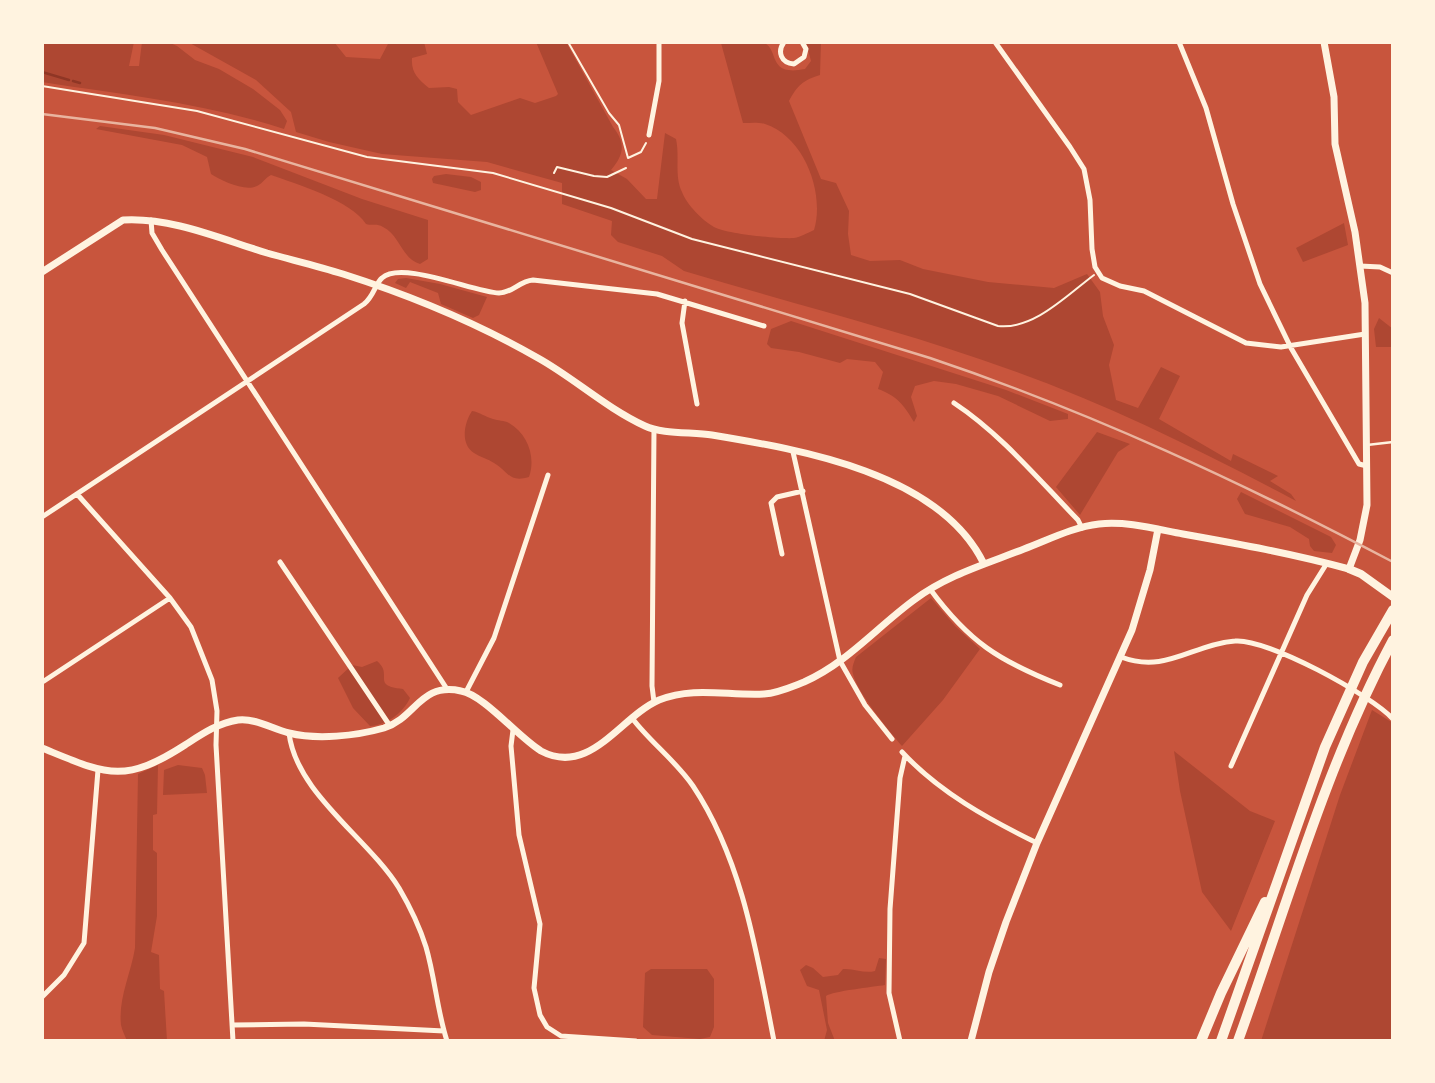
<svg xmlns="http://www.w3.org/2000/svg" width="1435" height="1083" viewBox="0 0 1435 1083" font-family="'Golos Text',sans-serif">
	<rect width="100%" height="100%" fill="#c8553d"/>
	<path fill="#ae4732" d="M42 42H134L129 66H139L142 42H168L177 46 195 60 219 69 253 89 280 110 287 121 284 129C205 103 124 95 42 82Z
		M188 42H334L346 57 380 59 389 42H424L427 54 412 58C411 73 418 79 429 88L449 87 457 89 458 102 471 115 520 98 535 103 556 96 558 94 536 42H566L613 127C626 143 624 155 611 170L627 179 646 199H657L665 133 676 139C680 157 674 175 682 192 687 205 702 220 714 227 726 234 779 239 794 238 801 237 807 233 814 230 825 194 805 137 765 124 758 122 750 123 743 123L721 43C733 42 751 39 762 42 781 48 765 77 805 69L811 61 806 42H821L820 75C803 80 797 86 789 101L821 179 836 183 849 211 848 234 851 255 870 261 900 260 923 269 988 282 1054 288 1087 274 1100 292 1103 316 1114 345 1109 365 1116 400 1138 408 1161 367 1180 376 1159 419 1231 461 1233 454 1278 476 1270 481 1291 494 1296 501C1204 452 1109 405 1011 370 904 331 793 304 684 271L662 256 618 242 611 235 612 221 562 204V183L487 162 382 154 329 142 296 132 291 112 256 80Z
		M100 126 164 135 253 157 362 199 428 220V259L420 264C401 258 400 235 383 227 377 223 373 226 366 224 352 201 297 184 271 175 265 178 263 183 257 186 245 192 222 181 211 174L207 157 182 145 96 129Z
		M446 174 471 177 481 182V190L475 192 433 183 432 179 434 176Z
		M1344 223 1348 245 1303 262 1296 248Z
		M406 278 440 284 487 297 479 315 473 318 441 304 438 293 410 282 406 288 395 283 398 279Z
		M1379 318 1393 329V347H1376L1374 329Z
		M791 321 1006 390 1068 414V419L1050 421 998 396 956 384 934 381 915 386 911 397 917 416 914 422C904 405 897 396 878 389L883 372 875 362 847 359 840 363 799 352 771 348 767 344 771 329Z
		M472 411C480 412 485 417 493 419 498 421 504 420 509 423 528 434 536 457 529 477 509 483 509 472 494 463 488 459 480 457 474 453 460 444 464 423 472 411Z
		M1097 432 1130 444 1118 452 1080 515 1056 487Z
		M1241 492 1331 537 1336 545 1332 553 1314 551 1310 546 1309 539 1290 527 1245 514 1237 499Z
		M931 598 955 626 980 649 943 700 902 746C889 731 857 692 853 674 851 668 854 662 856 657Z
		M377 661C394 675 370 686 403 689L410 698C403 713 387 725 370 726L353 708 338 678 352 665 362 667Z
		M1372 710 1393 723V1041H1261L1340 795Z
		M1174 751 1250 811 1275 821 1231 931 1202 892 1180 791Z
		M158 765 157 814 153 815V850L157 853V916L151 952 159 955 160 989 164 991 167 1041H127C125 1036 122 1030 121 1025 118 999 131 973 135 948L138 774Z
		M178 765 202 768 205 775 207 793 163 795 164 770Z
		M879 958 886 959 885 985C873 987 833 991 826 996L828 1023 835 1041H824L827 1030 819 990 807 986 800 970 806 965 813 968 823 977 838 975 843 969C854 968 864 974 875 971Z
		M651 969H707L714 979V1027L710 1037 700 1039 652 1035 643 1027 645 973Z"/>
	<g fill="none" stroke-linecap="round" stroke-linejoin="round">
		<path stroke="#8f3625" stroke-width="2.5" d="M42 72 69 80
			M73 81 80 83"/>
		<path stroke="#fff3e0" stroke-width="2" d="M568 42 609 113 619 125 628 158 641 152 646 143
			M42 86 197 111 367 157 493 173 611 208 692 239 910 294 998 326C1034 330 1067 295 1094 275
			M554 173 557 167 594 176 607 177 626 168"/>
		<path stroke="#fff3e0" stroke-width="2.5" d="M1367 445 1393 442"/>
		<path stroke="#fff3e0" stroke-width="5" d="M784 42C777 52 781 63 794 64L804 57 806 49 802 42
			M995 42 1070 147 1084 169 1090 200 1092 249 1095 267 1102 278 1120 286 1144 291 1246 343 1281 347 1365 334
			M1179 42 1206 108 1233 204 1260 284 1291 348 1359 464 1367 466
			M649 135 659 81V42
			M151 220 152 233 162 250 447 689
			M1360 266 1380 267 1393 273
			M685 301 682 323 697 404
			M954 403C1001 434 1039 480 1078 520L1082 528
			M654 429 652 686 654 702
			M793 452 840 661 865 705 892 739
			M77 494 170 598 191 627 212 680 217 711 216 745 233 1041
			M42 517 364 304C374 296 375 284 382 278 401 260 474 292 499 293 513 293 519 281 533 280L657 294 764 326
			M782 554 771 503 777 497 803 491
			M280 562 390 726
			M930 589C969 642 999 661 1060 685
			M1121 657C1166 674 1193 644 1235 641 1267 638 1371 695 1393 719
			M44 681 170 598
			M466 692 494 638 548 475
			M632 718C650 742 676 761 693 786 743 861 757 955 774 1041
			M513 730 511 746 519 835 540 924 534 988 540 1015 547 1027 561 1036 636 1041
			M289 733C296 793 368 838 399 888 409 905 420 928 426 947 435 978 437 1010 447 1041
			M902 752C939 792 988 819 1037 843
			M1231 766 1307 595 1327 563
			M42 997 64 975 84 943 98 770
			M232 1025 304 1024 444 1031
			M900 1041 889 993 890 909 900 778 905 756"/>
		<path stroke="#fff3e0" stroke-width="7" d="M42 272 123 220C171 217 221 239 267 253 292 260 318 266 343 274 409 295 477 323 538 358 574 378 606 408 645 426 661 434 693 432 712 435 802 450 940 473 984 564
			M42 748C106 774 123 785 185 745 202 734 218 723 238 720 256 718 272 729 289 733 317 740 356 736 384 728 416 718 420 682 461 691 484 695 518 737 541 751 590 777 620 717 659 700 694 686 728 696 764 694 778 693 791 687 804 682 847 663 877 627 914 600 947 575 986 564 1024 549 1048 540 1073 527 1099 524 1127 521 1156 529 1183 534 1239 544 1294 554 1349 569L1360 540 1367 505 1365 303 1355 232 1335 144 1334 97 1324 42
			M971 1041 989 972 1006 922 1037 843 1132 630 1150 570 1158 529"/>
		<path stroke="#fff3e0" stroke-width="8" d="M1349 569 1361 574 1393 597"/>
		<path stroke="#fff3e0" stroke-width="10" d="M1201 1041 1221 993 1265 902
			M1221 1041 1325 747 1363 662 1393 610
			M1238 1041C1287 906 1325 767 1393 640"/>
		<path stroke="#e9b49f" stroke-width="2.5" d="M42 114 155 128 245 149 930 358C1091 412 1243 483 1393 562"/>
	</g>
	<rect width="1435" height="1083" fill="none" stroke="#fff3e0" stroke-width="88"/>
</svg>
